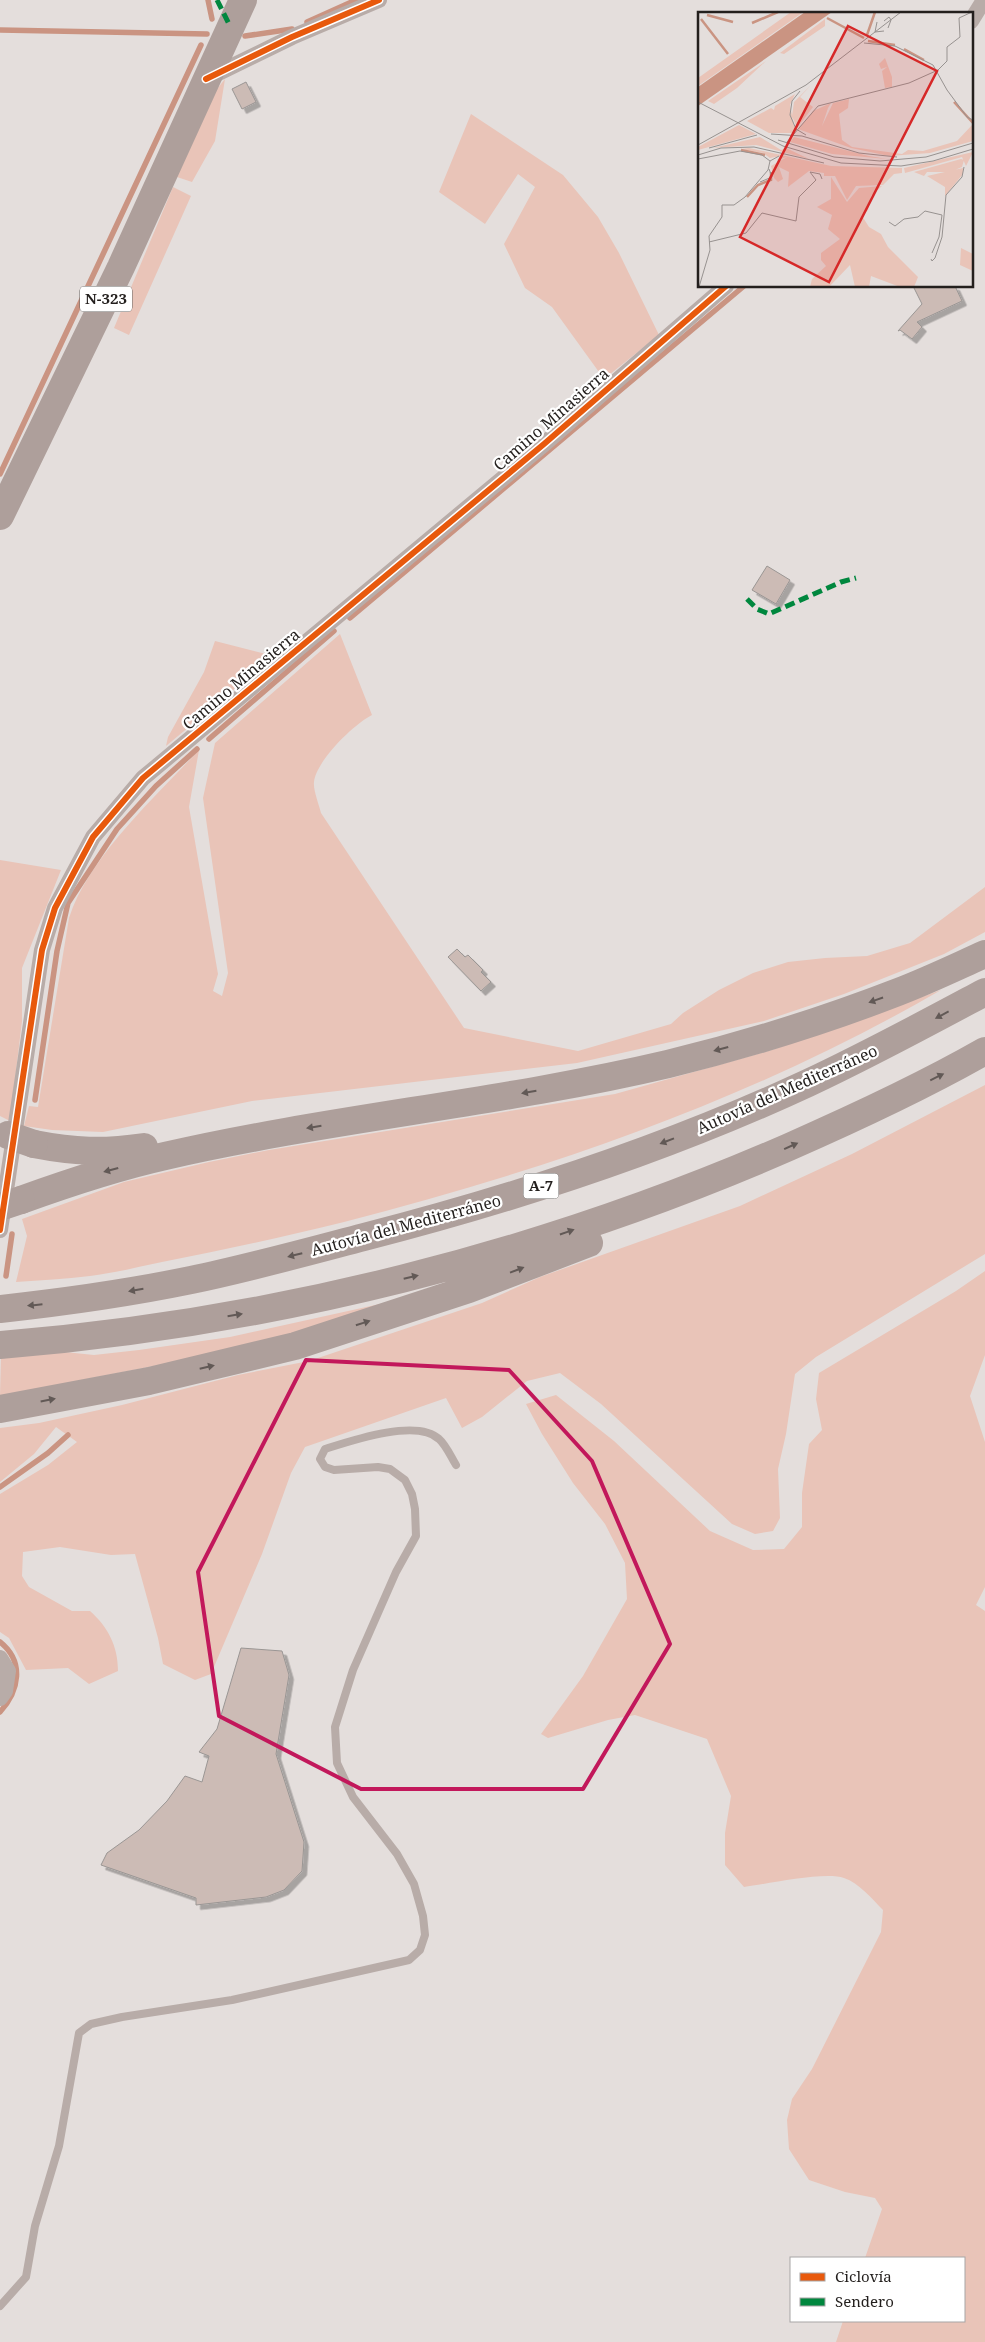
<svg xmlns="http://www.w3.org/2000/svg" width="985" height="2342" viewBox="0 0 985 2342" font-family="'Noto Serif',serif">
	<defs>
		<filter id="shadow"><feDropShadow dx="4.5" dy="4.5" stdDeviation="0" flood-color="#0004"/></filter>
	</defs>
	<rect width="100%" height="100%" fill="#e4dedc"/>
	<path fill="#e9c4b8" d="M225 79 215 141 192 182 177 177 217 89Z
		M471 114 563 175 598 217 619 253 659 335 604 379 552 307 525 288 504 244 535 187 518 174 485 224 439 192Z
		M173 187 191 196 129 335 114 328Z
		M340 634 372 715C354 724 316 761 314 782 313 790 319 804 321 813L464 1028 578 1051 671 1024 683 1013 719 990 753 973 788 962 825 958 867 956 910 943 985 887V932L944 954 844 994 764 1021 577 1063 252 1101 103 1132 52 1130 24 1126 29 1106 38 1107 69 918C88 858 156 796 199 750L189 807 218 974 213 991 222 996 228 973 203 798 215 743Z
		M215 641 274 656 166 746 168 737 204 672Z
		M0 860 61 870 22 968V1021L10 1121 0 1116Z
		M941 990C755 1098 551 1169 344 1222 283 1237 223 1250 162 1262 138 1267 114 1273 90 1276 65 1279 41 1280 16 1282L27 1236 22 1219 124 1182 209 1162 269 1150 615 1094 772 1050Z
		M985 1085V1254L816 1357 795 1374 786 1434 778 1469 780 1518 773 1531 755 1534 732 1524 601 1404 560 1373 527 1381 482 1417 462 1428 446 1398 305 1447 291 1473 262 1554 211 1674 195 1680 163 1664 158 1638 135 1554 111 1555 60 1547 23 1552 22 1576 29 1587 72 1611H90C108 1627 118 1646 118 1671L89 1684 68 1668 26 1670 9 1638 0 1632V1494L48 1465 77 1442 56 1427 34 1454 0 1482V1428L39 1423 122 1405 238 1375 309 1361 482 1303 540 1277 740 1206 852 1154Z
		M985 1271V1355L970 1396 985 1442V1587L976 1605 985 1611V2342H836L843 2321H964V2258H865L882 2209 875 2198 845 2192 809 2180 789 2149 787 2120 792 2099 812 2069 881 1932 883 1910C872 1899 859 1883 844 1878 825 1871 767 1884 744 1887L725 1865V1833L731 1796 707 1739 635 1715 608 1720 548 1738 541 1734 583 1676 627 1599 625 1563 605 1524 573 1483 542 1434 526 1404 556 1395 614 1441 710 1531 753 1550 784 1549 802 1527V1493L809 1444 822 1430 816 1399 819 1373 956 1291Z
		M398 1300 256 1346 0 1396 1 1355 65 1352 94 1355 139 1350 230 1337Z"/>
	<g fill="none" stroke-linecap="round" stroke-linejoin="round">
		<path stroke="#ca9482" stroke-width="5.5" d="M208 0 212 19
			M307 22 356 0
			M0 30 207 34
			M245 36 292 29
			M0 474 201 45
			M350 618 744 286
			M209 739 334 631
			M35 1100 57 951 68 903 117 829 156 786 197 749
			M6 1276 12 1234
			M0 1487 48 1453 68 1435
			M0 1642C25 1662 19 1691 0 1712"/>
	</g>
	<path fill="#ccbbb5" stroke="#9a9694" filter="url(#shadow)" d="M246 82 256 102 242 109 232 89Z
		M913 286H955L962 301 917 322 922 327 912 339 900 330 898 331 922 304Z
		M767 566 790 580 776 604 752 590Z
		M457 949 465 957 468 955 483 970 481 972 491 982 481 991 448 957Z
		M241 1648 282 1651 289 1675 276 1754 304 1842 302 1871 284 1890 266 1897 196 1905V1898L101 1865 107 1853 139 1830 167 1801 185 1776 202 1782 209 1756 199 1752 217 1729Z"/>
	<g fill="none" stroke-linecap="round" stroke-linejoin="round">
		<path stroke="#b8aca8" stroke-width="8" d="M0 2306 26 2277 35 2226 59 2146 79 2033 91 2024 122 2017 232 2000 409 1960 420 1950 425 1935 423 1916 414 1884 397 1854 353 1797 337 1763 335 1727 353 1670 396 1572 416 1536 415 1509 412 1494 405 1480 390 1469 378 1467 334 1470 325 1467 320 1459 325 1449C350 1441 417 1418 439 1439 446 1445 451 1457 456 1465"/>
		<path stroke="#b8aca8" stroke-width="16" d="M971 21 984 0
			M208 78 292 37 379 0
			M0 1230 42 950 55 908 93 837 143 778 544 444 726 286
			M0 1658 8 1671 5 1691 0 1698"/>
		<path stroke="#ae9f9b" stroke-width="28" d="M0 516 121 267 243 0
			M34 1144C75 1152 103 1153 144 1147
			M21 1200C68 1183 116 1167 165 1156 331 1118 502 1103 668 1064 746 1045 823 1021 898 992 927 981 956 967 985 954
			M0 1309C64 1302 128 1293 191 1280 249 1268 307 1252 364 1237 516 1198 666 1149 808 1083 868 1055 927 1023 985 992
			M0 1345C272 1323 539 1256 789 1147 855 1118 922 1087 985 1051
			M0 1409 149 1381 295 1346 469 1289 589 1243"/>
		<path stroke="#ae9f9b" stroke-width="28" d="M8 1135 34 1144
			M0 1207 21 1200"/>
		<path stroke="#00873e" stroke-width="5" stroke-dasharray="10 5" stroke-linecap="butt" d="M217 0 230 26
			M747 599 757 609 769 614 841 582 856 578"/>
		<g stroke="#fff" stroke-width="9">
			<path id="cycleway" d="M206 79 292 37 379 0
				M0 1230 42 950 55 908 93 837 143 778 544 444 726 286"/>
		</g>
		<use href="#cycleway" stroke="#e8590c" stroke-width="6"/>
	</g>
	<defs><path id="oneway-solid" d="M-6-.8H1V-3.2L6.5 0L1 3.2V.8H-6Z" transform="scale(1.25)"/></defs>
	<g fill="#625956">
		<use href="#oneway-solid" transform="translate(876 1000) rotate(161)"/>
		<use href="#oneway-solid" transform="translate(942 1015) rotate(152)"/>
		<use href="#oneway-solid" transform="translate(721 1049) rotate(165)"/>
		<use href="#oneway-solid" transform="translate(937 1077) rotate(-26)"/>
		<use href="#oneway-solid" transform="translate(529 1092) rotate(170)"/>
		<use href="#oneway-solid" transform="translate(314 1127) rotate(171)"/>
		<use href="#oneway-solid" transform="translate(667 1141) rotate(159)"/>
		<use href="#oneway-solid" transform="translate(791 1146) rotate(-24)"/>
		<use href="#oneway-solid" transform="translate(111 1170) rotate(165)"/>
		<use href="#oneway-solid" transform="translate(567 1232) rotate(-19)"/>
		<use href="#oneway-solid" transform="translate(295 1255) rotate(166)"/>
		<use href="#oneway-solid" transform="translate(517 1270) rotate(-21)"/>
		<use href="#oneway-solid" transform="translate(411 1277) rotate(-13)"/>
		<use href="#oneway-solid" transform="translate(136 1290) rotate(170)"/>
		<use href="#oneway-solid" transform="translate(35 1305) rotate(174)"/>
		<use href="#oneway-solid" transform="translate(235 1315) rotate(-9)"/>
		<use href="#oneway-solid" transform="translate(363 1323) rotate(-18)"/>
		<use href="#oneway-solid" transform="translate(207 1367) rotate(-13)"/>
		<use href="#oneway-solid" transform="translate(48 1400) rotate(-11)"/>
	</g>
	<path fill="none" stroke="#c2185b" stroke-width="4" stroke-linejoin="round" d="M306 1360 509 1370 592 1461 670 1644 583 1789H361L219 1716 198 1572Z"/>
	<g text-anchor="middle" stroke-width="4.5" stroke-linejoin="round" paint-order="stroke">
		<g fill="#fff" stroke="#656261" stroke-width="1">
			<rect x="80" y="286.5" width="52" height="25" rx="4"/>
			<rect x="523.5" y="1173.5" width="35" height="25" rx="4"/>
		</g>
		<g font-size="15" font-weight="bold" fill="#231f1d">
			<text x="106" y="304">N-323</text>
			<text x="541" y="1191">A-7</text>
		</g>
		<g font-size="16" fill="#231f1d" stroke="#fff">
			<text transform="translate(551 419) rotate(-41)" y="6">Camino Minasierra</text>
			<text transform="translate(241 679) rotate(-40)" y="6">Camino Minasierra</text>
			<text transform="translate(787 1089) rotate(-24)" y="6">Autovía del Mediterráneo</text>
			<text transform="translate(406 1225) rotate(-15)" y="6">Autovía del Mediterráneo</text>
		</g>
	</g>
	<g transform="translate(698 12)">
		<rect width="275" height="275" fill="#e4dedc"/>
		<path d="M93 0 104 1 0 74V66ZM127 7V14L86 42 82 41ZM187 46 194 65V75L187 76 184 59 189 55 183 57 181 52ZM68 49 39 76 16 92 10 89ZM113 73 102 85 115 95 99 116 94 104 96 90ZM97 82 92 93 97 118 95 121H71L49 109 73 96 76 98 77 94ZM151 87 150 96 141 102 144 128 154 135 204 142 210 138 225 139 259 129 275 112V129L232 141 191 144 153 136 100 117 115 99 133 91 130 96 124 114 135 91ZM41 113 58 122 0 138V135ZM62 125 83 138 88 136 111 147 58 133 15 136ZM96 125 171 144 189 147 134 142 92 130ZM51 136 133 154 204 156V161L196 162 185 173 158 174 149 188 137 164H126V161L111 159 90 175 91 160 81 155 85 167 80 170 76 166 73 154 89 145 79 148 83 144 72 146 65 141 43 137 10 141ZM275 140 268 154 264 145 207 161 206 156ZM263 147 266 148 264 155 252 160H229L226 164 216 160ZM265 156V162L247 184V175L229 164ZM133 165 149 190 161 176 184 174 173 184 170 198 164 204 171 215 183 222 190 235 220 265 216 275H202L173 264 171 275H157L152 253 131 275H112L114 267 128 254 123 248V241L142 227 130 217 134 203 119 195 133 187ZM263 236 275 242V259L262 253Z" fill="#e9c4b8"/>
		<path d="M107 0H134L0 94V75Z" fill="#ca9482"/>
		<path fill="none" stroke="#ca9482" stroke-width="2.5" d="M9 3 35 10M129 6 166 26M3 7 30 42M54 11 80 0M169 23 177 0M170 29 197 33M206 37 226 48M256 90 275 111M43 138 67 143M49 185 60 173 73 168V160"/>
		<path fill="none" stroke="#979290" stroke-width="1" d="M186 9 191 5 193 8 190 16M179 10 177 20 186 19M166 31 197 34 235 53 249 78 269 105 275 108M102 79 94 89 92 103 98 117 108 123M0 90 85 134 143 151 203 154 235 149 275 137M73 122 104 124 161 141 199 145M80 128 136 145 182 149 228 145 275 131M89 130 120 94 211 71 240 58 249 49V35L262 25 261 6 274 0M0 133 108 73 203 0M11 136 59 123M0 143 23 136 56 135 126 151M0 147 42 139 64 143 72 149M62 170 74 165 71 157M191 210 197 214 206 207 220 205 227 199 244 203 241 225 234 241M11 230 48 221 64 201 98 209 101 185 118 168 112 160 122 162 124 167M233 247 234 249 237 246 244 225 248 183 264 165 266 155M1 275 12 238 11 224 24 205V193H36L47 185 70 158 72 149 81 144"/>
		<path fill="#d62828" fill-opacity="0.15" stroke="#d62828" stroke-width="2.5" d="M150 14 239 59 131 270 42 225Z"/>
		<rect width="275" height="275" fill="none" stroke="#231f1d" stroke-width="2.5"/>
	</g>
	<rect x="790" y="2257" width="175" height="65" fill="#ffffff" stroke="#a7a5a5"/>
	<rect x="800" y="2273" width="25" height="8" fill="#e8590c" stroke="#a7a5a5"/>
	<text x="835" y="2282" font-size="15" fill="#231f1d">Ciclovía</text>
	<rect x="800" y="2298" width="25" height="8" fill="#00873e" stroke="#a7a5a5"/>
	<text x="835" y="2307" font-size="15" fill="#231f1d">Sendero</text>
</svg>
